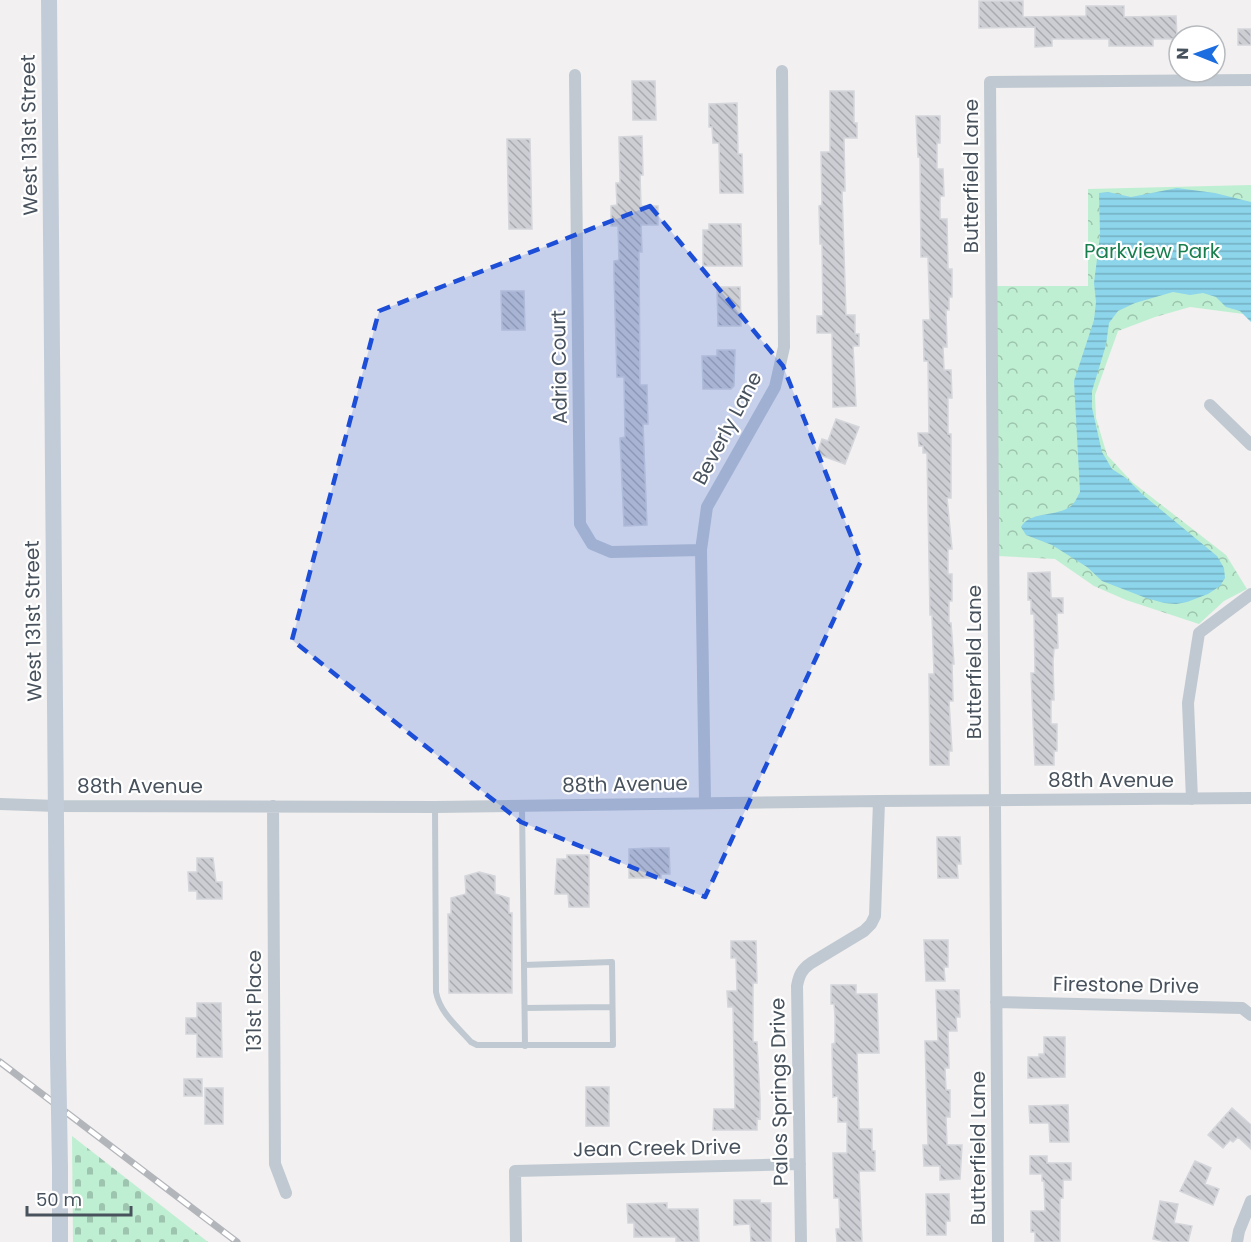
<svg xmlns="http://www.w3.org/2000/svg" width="1251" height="1242" viewBox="0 0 1251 1242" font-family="Poppins,sans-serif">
	<defs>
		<pattern id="cemetery-stones" width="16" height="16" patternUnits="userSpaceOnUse" patternTransform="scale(1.5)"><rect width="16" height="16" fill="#bfefd2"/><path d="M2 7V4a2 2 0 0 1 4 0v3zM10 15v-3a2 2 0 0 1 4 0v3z" fill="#9dc4ae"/></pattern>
		<pattern id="park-crowns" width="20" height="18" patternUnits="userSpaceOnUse" patternTransform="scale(1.5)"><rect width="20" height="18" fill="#bfefd2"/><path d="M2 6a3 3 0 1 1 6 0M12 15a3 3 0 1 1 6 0" fill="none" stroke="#9dc4ae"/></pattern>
		<pattern id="water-rules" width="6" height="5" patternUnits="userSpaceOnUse" patternTransform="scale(1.5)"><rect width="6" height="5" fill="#8cd5eb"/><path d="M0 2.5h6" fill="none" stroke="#74afc2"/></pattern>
		<pattern id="building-back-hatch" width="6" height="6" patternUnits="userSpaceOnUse" patternTransform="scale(1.5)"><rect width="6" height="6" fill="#ccced4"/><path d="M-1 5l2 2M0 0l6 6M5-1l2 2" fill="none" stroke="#a8aaaf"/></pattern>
	</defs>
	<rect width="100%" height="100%" fill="#f2f0f0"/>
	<path fill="url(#cemetery-stones)" d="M72 1136 208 1242H73Z"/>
	<path fill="url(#park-crowns)" d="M1251 185V315L1190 307 1155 317 1118 331 1095 395 1096 418 1107 455 1132 482 1226 555 1247 589 1224 601 1199 624 1126 600 1094 586 1055 559 998 556 996 286H1088V189Z"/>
	<path fill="url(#water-rules)" d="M1177 188 1215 193 1251 202V322L1240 311 1226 307 1216 297 1203 293 1190 295 1173 292 1135 303 1118 311 1109 323 1106 345 1092 391V408L1102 452 1112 469 1126 478 1143 495 1217 556 1224 568 1225 578 1220 586 1208 594 1187 602 1176 604 1164 603 1146 598 1102 581 1087 567 1052 545 1026 535 1021 527C1030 510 1060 518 1073 504 1076 501 1078 495 1080 492L1074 381 1094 320 1096 302 1094 283 1100 235 1099 193 1108 192 1131 197Z"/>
	<path fill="url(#building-back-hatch)" stroke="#d4d6db" stroke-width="1.5" d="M979 1H1023V17L1086 16V6H1124V17L1176 16 1177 39H1153V46H1109V39H1052V46L1035 47V27L979 28Z
		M1238 29H1251V45H1238Z
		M632 81H655L656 120H633Z
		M830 91H854V123H857V138H844L845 191H842L846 315H855V334H859V346H853L856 406 833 407 832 333H817V316H823L822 244H820L819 206 822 205 821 152H830Z
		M737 103 738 154H742L743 193H720L719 143H713L712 127H709V104Z
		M916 116H940V143H937V169H943L944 196H940V219H947L948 269H952V297H949V310H946L947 347H943L944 370H951L952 398H948V434H951V498H947L952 549H948V574H952V601H949V623H951L954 664H952L953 701H949L952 751H949V765H930L929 674H934L932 615H930L927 453H923V446H919L918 433H929L928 361H924L923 320H930L928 257H921L920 157H918Z
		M642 136 643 175H640L641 206H658V225H641L642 252H639L640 385H647L648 424H643L647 525 624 526 620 438 625 437 624 377H617L614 276V261L619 260 618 226H611V206L617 205 616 183H620L619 137Z
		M507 139H530L532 229H509Z
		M709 224H741L742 266H703V230H709Z
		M717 287H740L741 326H718Z
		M501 291H524L525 330H502Z
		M717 350H735L734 386 731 389H703L702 356H717Z
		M836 419 859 427 845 464 817 454 822 439 828 441Z
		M1050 572 1051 598H1063V613H1057L1058 648 1054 649 1053 662 1054 700H1051V724H1057V751H1054V765H1035L1031 673H1035L1034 614H1031V600H1028V573Z
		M937 837H960L961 864H957L958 878H938Z
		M652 848H669L670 874H661V878H629V849Z
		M567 855H589V907H569L568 894H555L557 859H567Z
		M197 858H213L216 882H222V899H197V891H189L188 872H197Z
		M479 872 495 876V894L509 898V913H512V993H449L448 914H451V898L466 894 465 876Z
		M924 940H948V967H944L945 981H926Z
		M731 941H756L757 983H753V1042H757L760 1099V1119L757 1118V1130H713L714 1109H735L733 1007H728L727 991H737L736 958H731Z
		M831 985H856V994H877L879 1053H857L859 1129H872V1151H875V1171H859L862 1242H837L836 1229H840L839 1198H834L833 1153H847V1122H838V1096L833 1097 832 1044 835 1043V1016L834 1004H831Z
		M936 990H959L960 1017H956L957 1031H948L949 1068H945L946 1090H950V1117H946L947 1145H962L960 1179 940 1180V1166H924L923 1145H928L925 1041H938Z
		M197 1003H221L222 1057H197V1034H186V1018H197Z
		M1044 1037H1065V1077L1028 1078V1057H1039V1054H1044Z
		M184 1079H202V1096H184Z
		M586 1087H609V1126H586Z
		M205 1088H223V1124H205Z
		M1068 1105 1069 1142H1050L1049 1123H1030L1029 1106Z
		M1232 1108 1251 1125V1149L1238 1137 1233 1142 1230 1140 1223 1148 1208 1135Z
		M1030 1156H1047V1163H1071V1180H1063V1198H1060V1242H1035V1232H1031V1211H1045L1044 1181H1042V1174H1030Z
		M1195 1161 1211 1168 1205 1184 1219 1189 1213 1205 1180 1191Z
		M926 1194H949L950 1221H946V1235H927Z
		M734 1200H760V1203H771V1242H751L750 1224 734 1225Z
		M1160 1201 1178 1204 1174 1223 1192 1226 1188 1242H1166L1153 1239Z
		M667 1203V1209H698L699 1242H676V1237H634V1223H628L627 1204Z"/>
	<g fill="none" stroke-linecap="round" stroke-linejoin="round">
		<path stroke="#c0c9d1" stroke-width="6" d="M522 806 525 1046
			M435 807 436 992C440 1013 457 1026 471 1042L477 1045H613L612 962 524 965
			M525 1008 612 1007"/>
		<path stroke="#c0c9d1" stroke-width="12" d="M575 75 580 524 592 544 611 552 701 550
			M1210 405 1251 445
			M1192 799 1188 703 1199 633 1251 594
			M705 802 701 550 707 507 775 387 784 347 782 71
			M0 804 56 806 435 807 879 801 1251 798
			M273 806 275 1164 286 1193
			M996 1002 1242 1008 1251 1015
			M516 1242 515 1171 800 1164
			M801 1242 797 986C799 975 802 969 811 963L864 931 871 924 875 916 879 801
			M998 1242 990 82 1251 80
			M1237 1242 1239 1231 1251 1201"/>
		<path stroke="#c2ccd8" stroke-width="16" d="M49 0 58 1055
			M60 1168V1242"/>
		<g stroke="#b2b5ba" stroke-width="7">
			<path id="rail" d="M0 1062 237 1242"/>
		</g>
		<use href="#rail" stroke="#fff" stroke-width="4.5" stroke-dasharray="14" stroke-linecap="butt"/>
		<path stroke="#c2ccd8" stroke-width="16" d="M58 1055 60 1168"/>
	</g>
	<path fill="#1d4ed8" fill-opacity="0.2" stroke="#1d4ed8" stroke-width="4.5" stroke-dasharray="12 8" stroke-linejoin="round" d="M650 206 783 366 861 561 705 897 521 822 292 640 379 311Z"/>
	<g text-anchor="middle" stroke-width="4.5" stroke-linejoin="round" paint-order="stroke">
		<g font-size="20" fill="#48525d" stroke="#fff">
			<text transform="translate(29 135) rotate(-91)" y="7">West 131st Street</text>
			<text transform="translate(971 176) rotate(-90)" y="7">Butterfield Lane</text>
			<text transform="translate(559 367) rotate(-91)" y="7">Adria Court</text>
			<text transform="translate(727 428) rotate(-62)" y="7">Beverly Lane</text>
			<text transform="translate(33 621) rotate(-91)" y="7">West 131st Street</text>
			<text transform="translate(974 662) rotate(-90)" y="7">Butterfield Lane</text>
			<text x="1111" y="787">88th Avenue</text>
			<text transform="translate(625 784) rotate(-1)" y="7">88th Avenue</text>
			<text x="140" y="793">88th Avenue</text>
			<text transform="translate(1126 985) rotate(1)" y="7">Firestone Drive</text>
			<text transform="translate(254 1001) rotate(-90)" y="7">131st Place</text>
			<text transform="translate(779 1092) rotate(-91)" y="7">Palos Springs Drive</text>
			<text transform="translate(657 1148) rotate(-1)" y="7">Jean Creek Drive</text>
			<text transform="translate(978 1148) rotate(-90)" y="7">Butterfield Lane</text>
		</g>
		<g font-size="20" fill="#187e4e" stroke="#fff">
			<text x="1152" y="258">Parkview Park</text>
		</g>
	</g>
	<g transform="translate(1197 54) rotate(271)"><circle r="28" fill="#ffffff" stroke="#b6babe" stroke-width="1.5"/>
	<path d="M0-4.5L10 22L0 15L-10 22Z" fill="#1b6de0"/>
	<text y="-9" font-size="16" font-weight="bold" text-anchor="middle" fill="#48525d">N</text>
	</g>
	<path d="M27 1206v9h104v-9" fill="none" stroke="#48525d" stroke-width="3"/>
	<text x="36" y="1206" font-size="18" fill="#48525d" stroke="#ffffff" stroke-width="4.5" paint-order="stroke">50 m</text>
</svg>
